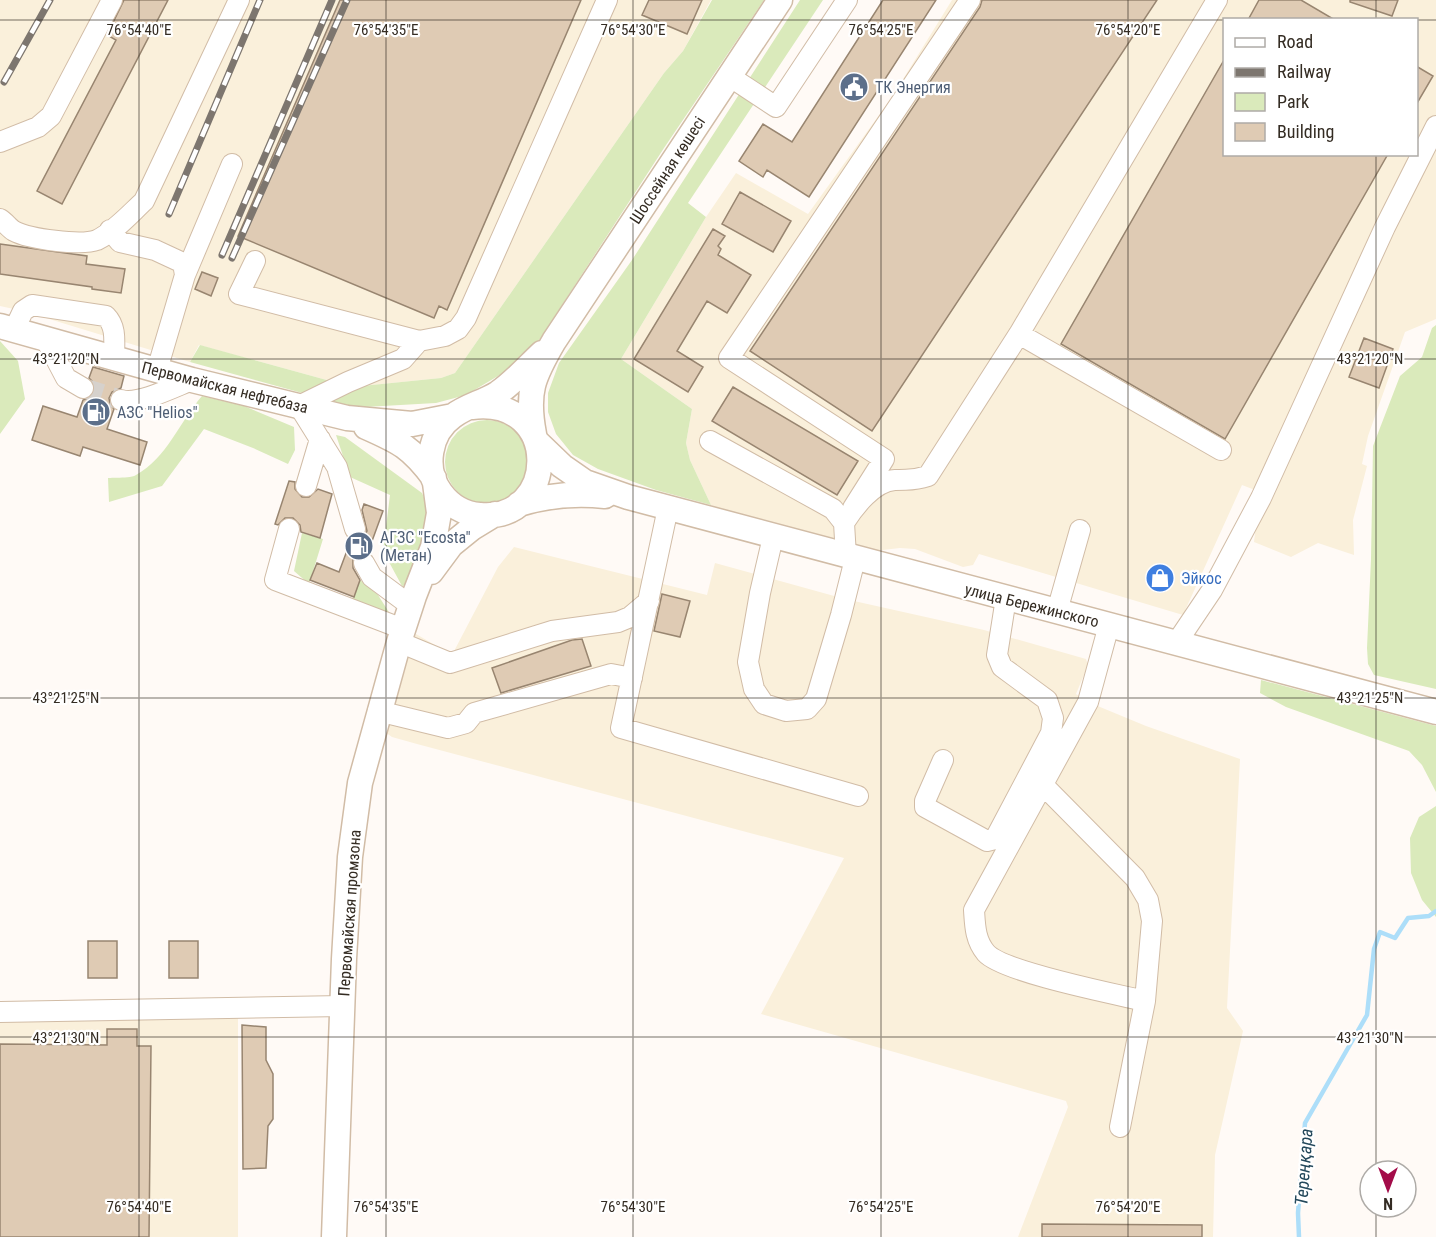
<svg xmlns="http://www.w3.org/2000/svg" width="1436" height="1237" viewBox="0 0 1436 1237" font-family="'Roboto Condensed',sans-serif">
	<rect width="100%" height="100%" fill="#fffaf6"/>
	<path fill="#faf0db" fill-rule="evenodd" d="M0 0H711L683 51 664 73 455 373 441 378 352 387 199 345 190 362 23 311 0 306Z
		M952 0H1436V319L1405 332 1368 436 1362 464 1367 466 1353 520 1354 555 1318 543 1291 557 1254 542 1260 492 1242 485 1183 615 979 554 973 565 963 567 915 549 900 548 874 551 731 516 711 505 690 460 686 443 692 409 621 359 706 217 736 173 808 214 892 97ZM1224 20H1416V154H1224Z
		M514 547 707 595 715 563 845 599 984 630 1086 659 1088 665 1076 694 1088 702 1146 726 1240 759 1227 1008 1243 1031 1215 1155 1213 1237H1018L1068 1107 1066 1101 761 1014 844 858 417 744 392 737 385 732 410 646 416 634 452 655 498 567Z
		M238 1000V1237H0V1001Z"/>
	<path fill="#daeabb" d="M712 0H764L664 148 540 339 503 373 466 395 436 403 365 407 346 405 190 362 200 345 352 387 441 378 455 373 664 73 683 51Z
		M800 0H823L688 203 706 217 621 359 692 409 686 443 690 460 711 505 656 490 598 469 573 455 556 434 548 412V393L559 363 632 260Z
		M1436 325V689L1374 675 1368 664 1367 648 1371 559 1373 446 1400 376 1422 357 1432 328Z
		M0 341 18 361 25 399 0 434Z
		M202 396 244 406 294 427 295 450 288 464 253 448 204 429 162 486 109 502 108 478C116 477 129 479 136 475 167 458 180 421 202 396Z
		M445 462a42 42 0 1 1 84 0a42 42 0 1 1-84 0Z
		M336 435 345 437 422 493 432 515 410 584 402 586 383 551 390 495 350 477Z
		M302 533 323 539 309 584 294 571Z
		M360 580 378 595 392 617 352 601Z
		M1261 680 1436 726V792L1422 765 1409 751 1286 707 1260 693Z
		M1436 806V917L1422 900 1411 873 1410 838 1419 817Z"/>
	<g fill="none" stroke-linecap="round" stroke-linejoin="round">
		<path stroke="#addef9" stroke-width="4.5" d="M1299 1237 1298 1213 1305 1123 1367 1015 1374 949 1380 932 1395 938 1408 918 1429 916 1436 911"/>
	</g>
	<path fill="#dfcbb4" stroke="#988570" stroke-width="1.5" d="M124 0H168L62 204 37 191 116 40 107 35Z
		M340 0H581L447 310 439 306 434 318 238 236Z
		M649 0H702L687 34 642 15Z
		M883 0H936L809 197 767 170 763 177 739 161 763 124 792 142Z
		M982 0H1157L872 431 750 351 980 7Z
		M1259 0H1301L1335 20H1248Z
		M1350 0H1398L1392 16 1350 2Z
		M1224 60V154H1388L1225 439 1061 344Z
		M1416 66 1433 76 1416 105Z
		M740 192 791 221 773 252 722 224Z
		M713 229 725 236 718 246 721 249 718 255 751 275 727 313 707 301 677 351 703 367 688 392 634 359Z
		M0 244 87 256 86 264 125 269 121 293 92 289V287L0 274Z
		M202 272 218 278 211 296 195 289Z
		M1364 338 1393 349 1379 388 1349 377Z
		M93 367 124 376 121 388 112 392 109 398 110 404 114 409 107 429 147 442 140 465 83 447 80 456 32 440 43 406 77 417 83 400 89 398 94 394V383L89 378Z
		M733 387 858 461 837 495 712 421Z
		M289 481 295 482V489L302 497H309L318 489 332 494 320 538 301 532 300 525 293 518H285L278 525 275 524Z
		M364 504 383 511 368 552H359L353 557V568L360 580 354 597 310 580 317 563 339 572 351 540 358 541 364 537 367 531 362 510Z
		M662 594 690 601 680 637 654 631Z
		M582 639 591 666 501 693 492 668 572 640Z
		M88 941H117V978H88Z
		M169 941H198V978H169Z
		M242 1025 266 1027V1060L273 1074V1119L268 1126 266 1168 243 1169Z
		M107 1029H137V1046H151L149 1237H0V1044L107 1045Z
		M1042 1224 1202 1225V1237H1042Z"/>
	<g fill="none" stroke-linecap="round" stroke-linejoin="round">
		<path stroke="#d6d1cc" stroke-width="20" stroke-dasharray="20 10" stroke-linecap="butt" d="M83 388 121 400
			M355 529 364 563"/>
		<g stroke="#d1bca6" stroke-width="22">
			<path id="minor" d="M729 76 776 107 847 0
				M0 142 38 127 51 116 112 0
				M0 219C5 222 9 228 14 231 29 239 81 246 97 240 114 232 130 214 144 201L239 0
				M110 230 120 242 155 250 183 263 185 275 157 370
				M255 261 239 294 419 341
				M185 275 232 164
				M14 330 23 311 32 305 106 316C117 327 114 343 114 358
				M1019 334 1221 450
				M46 340 66 378 83 388
				M121 400C139 405 174 387 192 380
				M710 441 833 509 844 523 846 556
				M306 486 320 439
				M668 508 621 728 858 796
				M853 508 884 459 729 358 970 0
				M844 523C854 507 874 481 895 480 910 479 913 481 928 476L1019 334 1217 0
				M289 529 275 580 403 629
				M355 529 337 467 299 406 348 382 403 359 419 341 445 336 458 329 466 318 607 0
				M773 537 760 593 748 662 754 689 764 704 786 711 807 709 816 699 841 615 855 559
				M364 563 372 577 411 606
				M1057 611 1080 530
				M1109 625 1088 702 974 910C975 925 975 940 986 953 1003 972 1115 994 1145 1001L1120 1127
				M399 642 450 663 552 631 618 622 630 617 649 601
				M1177 642 1212 590 1261 498 1385 227 1436 126
				M378 711 448 728 466 723 474 713 611 674 632 678
				M943 760 925 801V807L987 841 995 839 1051 733 1053 718 1047 700 1002 667 997 655 1006 598
				M1042 784 1135 878 1148 900 1152 921 1145 1001
				M0 1012 343 1006"/>
		</g>
		<g stroke="#d1bca6" stroke-width="27">
			<path id="major" d="M0 326 192 380 347 418 412 424 453 416
				M472 407C562 396 559 522 480 515 464 514 450 505 441 493 423 469 429 433 453 416 466 406 484 402 498 393 514 382 528 366 542 353
				M366 427C400 442 411 447 434 478
				M534 434C526 392 533 377 554 341L780 0
				M537 442 562 466 585 482 628 497 1436 712
				M519 504C548 495 575 493 605 496
				M431 572 451 545 472 528 495 514
				M334 1237 344 959 350 857 360 783 399 642 414 596 433 547 439 513 435 483"/>
		</g>
		<use href="#minor" stroke="#fff" stroke-width="20"/>
		<use href="#major" stroke="#fff" stroke-width="24"/>
		<g stroke="#7d766f" stroke-width="7">
			<path id="rail" d="M4 82 50 0
				M169 214 260 0
				M222 255 332 0
				M232 258 347 0"/>
		</g>
		<use href="#rail" stroke="#fff" stroke-width="4.5" stroke-dasharray="14" stroke-linecap="butt"/>
	</g>
	<path fill="none" stroke="#342c23" stroke-width="1.5" stroke-opacity="0.45" d="M139 0V1237M386 0V1237M633 0V1237M881 0V1237M1128 0V1237M1376 0V20M0 20H1224M1416 20H1436M1376 154V1171M0 359H1436M0 698H1436M0 1037H1436M1376 1207V1237"/>
	<defs>
		<g id="civic-disc" transform="scale(1.5)"><circle r="9.5" fill="#5c6f8a" stroke="#fff"/><path d="M-.6-6.5H3V-4.5H.6V-3L4-1V1h2V6H-6V1h2V-1L-.6-3ZM-1.2 2.5V6h2.4V2.5Z" fill="#fff"/></g>
		<g id="fuel-disc" transform="scale(1.5)"><circle r="9.5" fill="#5c6f8a" stroke="#fff"/><path d="M-5.5-6h7V0h2V4h1.3V-2.5L3-4.5l.8-.8L6-3V5H2.5V1h-1V6h-7ZM-4.2-4.7v3.2H.2V-4.7Z" fill="#fff"/></g>
		<g id="shop-disc" transform="scale(1.5)"><circle r="9.5" fill="#3f7fe0" stroke="#fff"/><path d="M-5-2.5h2.3a2.7 3.5 0 0 1 5.4 0H5L5.5 6h-11ZM-1.5-2.5h3a1.5 2.3 0 0 0-3 0Z" fill="#fff"/></g>
	</defs>
	<g fill-rule="evenodd">
		<use href="#civic-disc" x="854" y="87"/>
		<use href="#fuel-disc" x="96" y="412"/>
		<use href="#fuel-disc" x="359" y="546"/>
		<use href="#shop-disc" x="1160" y="578"/>
	</g>
	<g text-anchor="middle" stroke-width="4.5" stroke-linejoin="round" paint-order="stroke">
		<g font-size="16" fill="#4e5e75" stroke="#fff" text-anchor="start">
			<text x="875" y="93">ТК Энергия</text>
			<text x="117" y="418">АЗС "Helios"</text>
			<text x="380" y="543">АГЗС "Ecosta"<tspan x="380" dy="18">(Метан)</tspan></text>
		</g>
		<g font-size="16" fill="#342c23" stroke="#fff">
			<text transform="translate(667 170) rotate(-57)" y="6">Шоссейная көшесі</text>
			<text transform="translate(225 387) rotate(14)" y="6">Первомайская нефтебаза</text>
			<text transform="translate(1032 605) rotate(14)" y="6">улица Бережинского</text>
			<text transform="translate(349 913) rotate(-86)" y="6">Первомайская промзона</text>
		</g>
		<g font-size="16" fill="#366cbe" stroke="#fff" text-anchor="start">
			<text x="1181" y="584">Эйкос</text>
		</g>
		<g font-size="18" font-style="italic" fill="#23485b" stroke="#fff">
			<text transform="translate(1304 1167) rotate(-86)" y="6">Тереңқара</text>
		</g>
	</g>
	<g font-size="15" text-anchor="middle" fill="#342c23" stroke="#fff" stroke-width="4.5" stroke-linejoin="round" paint-order="stroke">
		<text x="139" y="35">76°54'40"E</text>
		<text x="386" y="35">76°54'35"E</text>
		<text x="633" y="35">76°54'30"E</text>
		<text x="881" y="35">76°54'25"E</text>
		<text x="1128" y="35">76°54'20"E</text>
		<text x="1370" y="364">43°21'20"N</text>
		<text x="66" y="364">43°21'20"N</text>
		<text x="1370" y="703">43°21'25"N</text>
		<text x="66" y="703">43°21'25"N</text>
		<text x="1370" y="1043">43°21'30"N</text>
		<text x="66" y="1043">43°21'30"N</text>
		<text x="139" y="1212">76°54'40"E</text>
		<text x="386" y="1212">76°54'35"E</text>
		<text x="633" y="1212">76°54'30"E</text>
		<text x="881" y="1212">76°54'25"E</text>
		<text x="1128" y="1212">76°54'20"E</text>
	</g>
	<rect x="1223" y="18" width="195" height="138" fill="#ffffff" stroke="#aeaba7" stroke-width="1.5"/>
	<rect x="1235" y="38" width="30" height="9" fill="#ffffff" stroke="#aeaba7" stroke-width="1.5"/>
	<text x="1277" y="48" font-size="18" fill="#342c23">Road</text>
	<rect x="1235" y="68" width="30" height="9" fill="#7d766f" stroke="#aeaba7" stroke-width="1.5"/>
	<text x="1277" y="78" font-size="18" fill="#342c23">Railway</text>
	<rect x="1235" y="93" width="30" height="18" fill="#daeabb" stroke="#aeaba7" stroke-width="1.5"/>
	<text x="1277" y="108" font-size="18" fill="#342c23">Park</text>
	<rect x="1235" y="123" width="30" height="18" fill="#dfcbb4" stroke="#aeaba7" stroke-width="1.5"/>
	<text x="1277" y="138" font-size="18" fill="#342c23">Building</text>
	<g transform="translate(1388 1189) rotate(180)"><circle r="28" fill="#ffffff" stroke="#aeaba7" stroke-width="1.5"/>
	<path d="M0-4.5L10 22L0 15L-10 22Z" fill="#a30c49"/>
	<text y="-9" font-size="16" font-weight="bold" text-anchor="middle" fill="#342c23">N</text>
	</g>
</svg>
